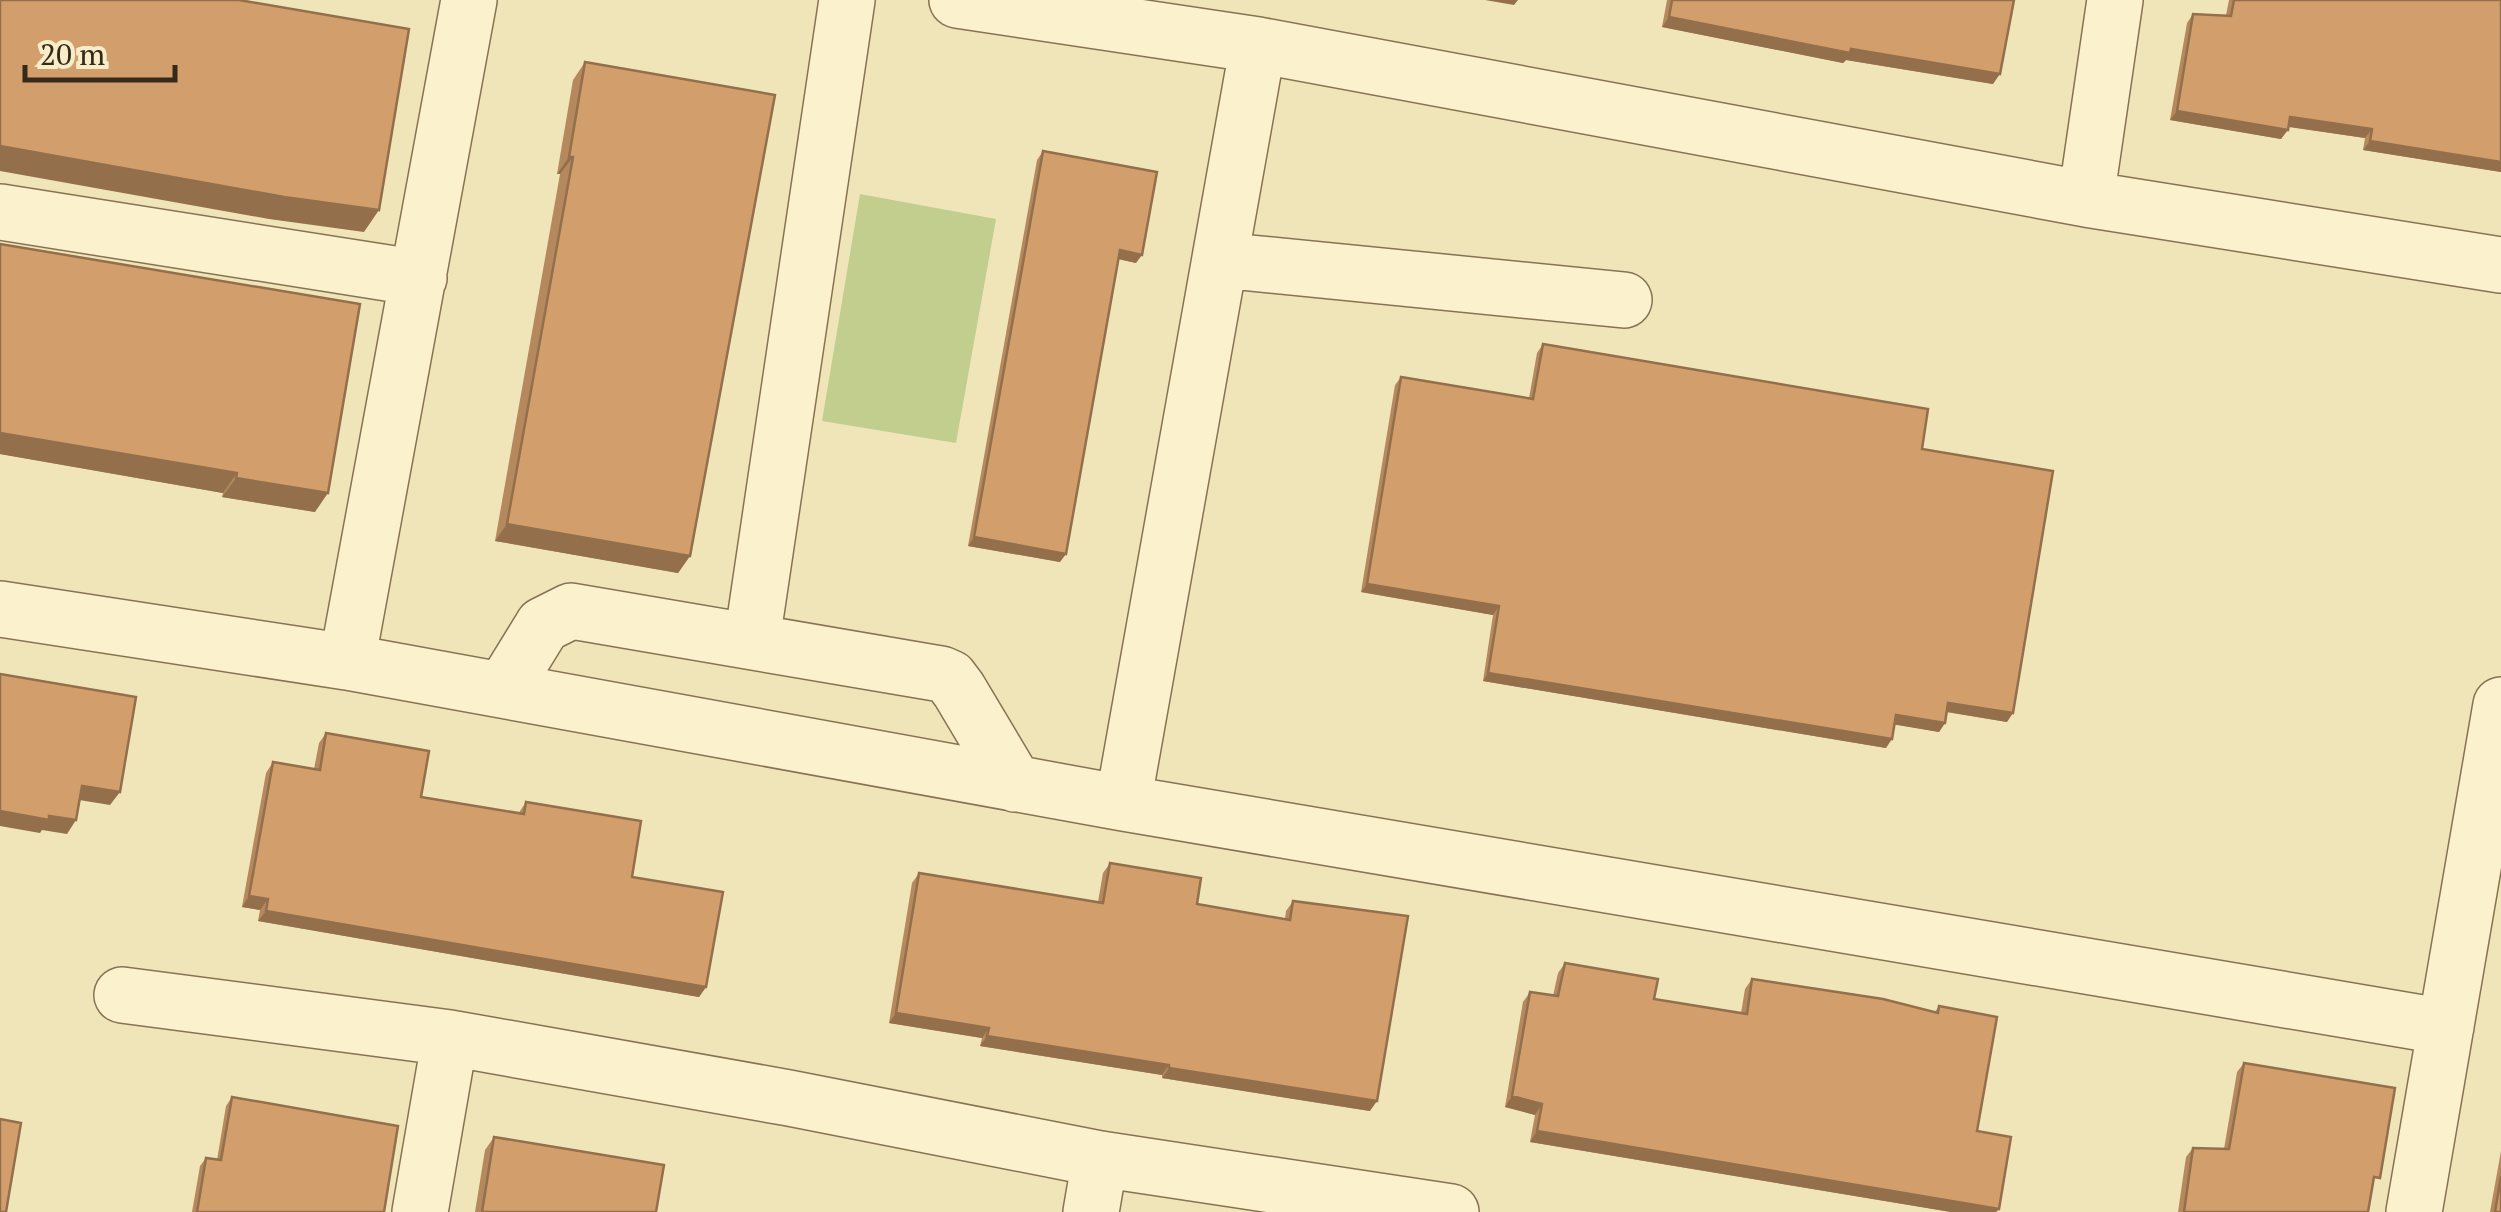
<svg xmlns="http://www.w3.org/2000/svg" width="2501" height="1212" viewBox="0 0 2501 1212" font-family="'PT Serif',serif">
	<rect width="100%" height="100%" fill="#f0e5b9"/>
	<path fill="#c1ce8d" d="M860 194 996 219 956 443 822 421Z"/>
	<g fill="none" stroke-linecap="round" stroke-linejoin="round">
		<g stroke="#877353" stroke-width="58">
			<path id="minor" d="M957 0 1258 45 2086 199 2501 265
				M2086 199 2115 0
				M0 212 419 278
				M1220 260 1624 300
				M0 609 347 662 1123 803 2446 1027
				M752 640 847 0
				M347 662 469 0
				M503 690 543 625 571 611 941 674 950 678 959 690 1015 784
				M1123 803 1258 45
				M122 995 450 1038 789 1098 1100 1159 1451 1212
				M420 1212 450 1038
				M1091 1212 1100 1159
				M2414 1212 2501 705"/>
		</g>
		<use href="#minor" stroke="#fbf1cc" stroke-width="55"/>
	</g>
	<path fill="#b5895d" d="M1667 0H2014L1993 84 1846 60 1843 63 1662 27Z
		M2229 0H2501V172L2363 150 2365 138 2288 127 2281 139 2170 120 2187 23 2193 14 2226 15Z
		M585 62 690 556 678 573 495 541 560 174H557L573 80Z
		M1043 151 1136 263 1118 259 1060 562 968 546 1037 160Z
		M0 244 315 512 222 497 223 493 0 454Z
		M1543 344 1922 449 2007 722 1946 712 1945 723 1939 732 1895 724 1886 748 1483 681 1493 615 1361 592 1395 385 1401 377 1529 398 1537 353Z
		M326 733 421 797 518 814 526 802 632 877 706 987 699 997 258 921 260 910 242 907 266 773 273 762 314 769 319 743Z
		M1110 863 1197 904 1285 919 1286 911 1293 901 1370 1111 1162 1078V1075L980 1046 982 1038 889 1023 912 883 919 873 1098 902 1103 873Z
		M1565 963 1654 999 1741 1013 1745 989 1752 979 1935 1012 1939 1006 1977 1131 1999 1209 1996 1212H1951L1530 1142 1535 1115 1505 1107 1523 1002 1530 992 1553 996 1558 973Z
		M2244 1063 2373 1188 2368 1212H2178L2186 1157 2193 1148 2224 1149 2237 1072Z
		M232 1097 384 1212H192L200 1166 206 1158 217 1160 226 1106Z
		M494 1137 656 1212H475L485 1150Z
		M2501 1151V1212H2490Z"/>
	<path fill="#936f4c" d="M1485 0H1518L1514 5Z
		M1669 17 1851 49 2000 74 1993 84 1846 60 1843 63 1662 27Z
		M2177 111 2288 130 2281 139 2170 120Z
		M2290 117 2372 129 2365 138 2284 126Z
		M2370 141 2501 162V172L2363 150Z
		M0 146 379 210 364 232 269 219 0 171Z
		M569 157H573L560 174H557Z
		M1120 250 1142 255 1136 263 1114 258Z
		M0 433 237 473 223 493 0 454Z
		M236 478 328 493 315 512 222 497Z
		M507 524 690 556 678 573 495 541Z
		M974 537 1066 554 1060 562 968 546Z
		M1367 584 1499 606 1493 615 1361 592Z
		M1488 673 1892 739 1886 748 1483 681Z
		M1948 703 2013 713 2007 722 1942 711Z
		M1896 715 1945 723 1939 732 1891 724Z
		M82 786 120 792 110 805 73 799Z
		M0 811 49 816 76 820 67 834 42 830 40 833 0 826Z
		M249 896 268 899 260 910 242 907Z
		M266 911 706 987 699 997 258 921Z
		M896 1013 989 1028 982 1038 889 1023Z
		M987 1036 1169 1065 1162 1075 980 1046Z
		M1169 1068 1377 1101 1370 1111 1162 1078Z
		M1512 1096 1542 1104 1535 1115 1505 1107Z
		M1537 1131 1999 1209 1996 1212H1951L1530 1142Z"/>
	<path fill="#d29f6c" stroke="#936f4c" stroke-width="2.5" d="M0 0H239L409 29 379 210 284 197 0 146Z
		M1672 0H2014L2000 74 1851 49 1850 53 1669 17Z
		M2234 0H2501V162L2370 141 2372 129 2290 117 2288 130 2177 111 2193 14 2231 16Z
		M585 62 775 95 690 556 507 524 573 157H569Z
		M1043 151 1157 172 1142 255 1120 250 1066 554 974 537Z
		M0 244 360 304 328 493 236 478 237 473 0 433Z
		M1543 344 1928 409 1922 449 2053 471 2013 713 1948 703 1945 723 1896 715 1892 739 1488 673 1499 606 1367 584 1401 377 1533 399Z
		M0 674 136 697 120 792 82 786 76 820 49 816V820L0 811Z
		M326 733 429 751 421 797 524 814 526 802 641 821 632 877 723 892 706 987 266 911 268 899 249 896 273 762 320 770Z
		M1110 863 1201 878 1197 904 1290 920 1293 901 1408 916 1377 1101 1169 1068V1065L987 1036 989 1028 896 1013 919 873 1103 903Z
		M1565 963 1658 979 1654 999 1747 1014 1752 979 1883 999 1938 1013 1939 1006 1997 1017 1977 1131 2011 1137 1999 1209 1537 1131 1542 1104 1512 1096 1530 992 1558 996Z
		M2244 1063 2395 1088 2380 1178 2374 1177 2368 1212H2184L2193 1148 2229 1149Z
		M232 1097 398 1126 384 1212H197L206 1158 221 1160Z
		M0 1119 21 1123 6 1212H0Z
		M494 1137 664 1165 656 1212H482Z
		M2501 1176V1212H2495Z"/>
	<path d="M25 65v15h150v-15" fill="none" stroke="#352919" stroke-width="5"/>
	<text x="40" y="65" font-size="30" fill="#352919" stroke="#f7eec9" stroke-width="8" paint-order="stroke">20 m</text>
</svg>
